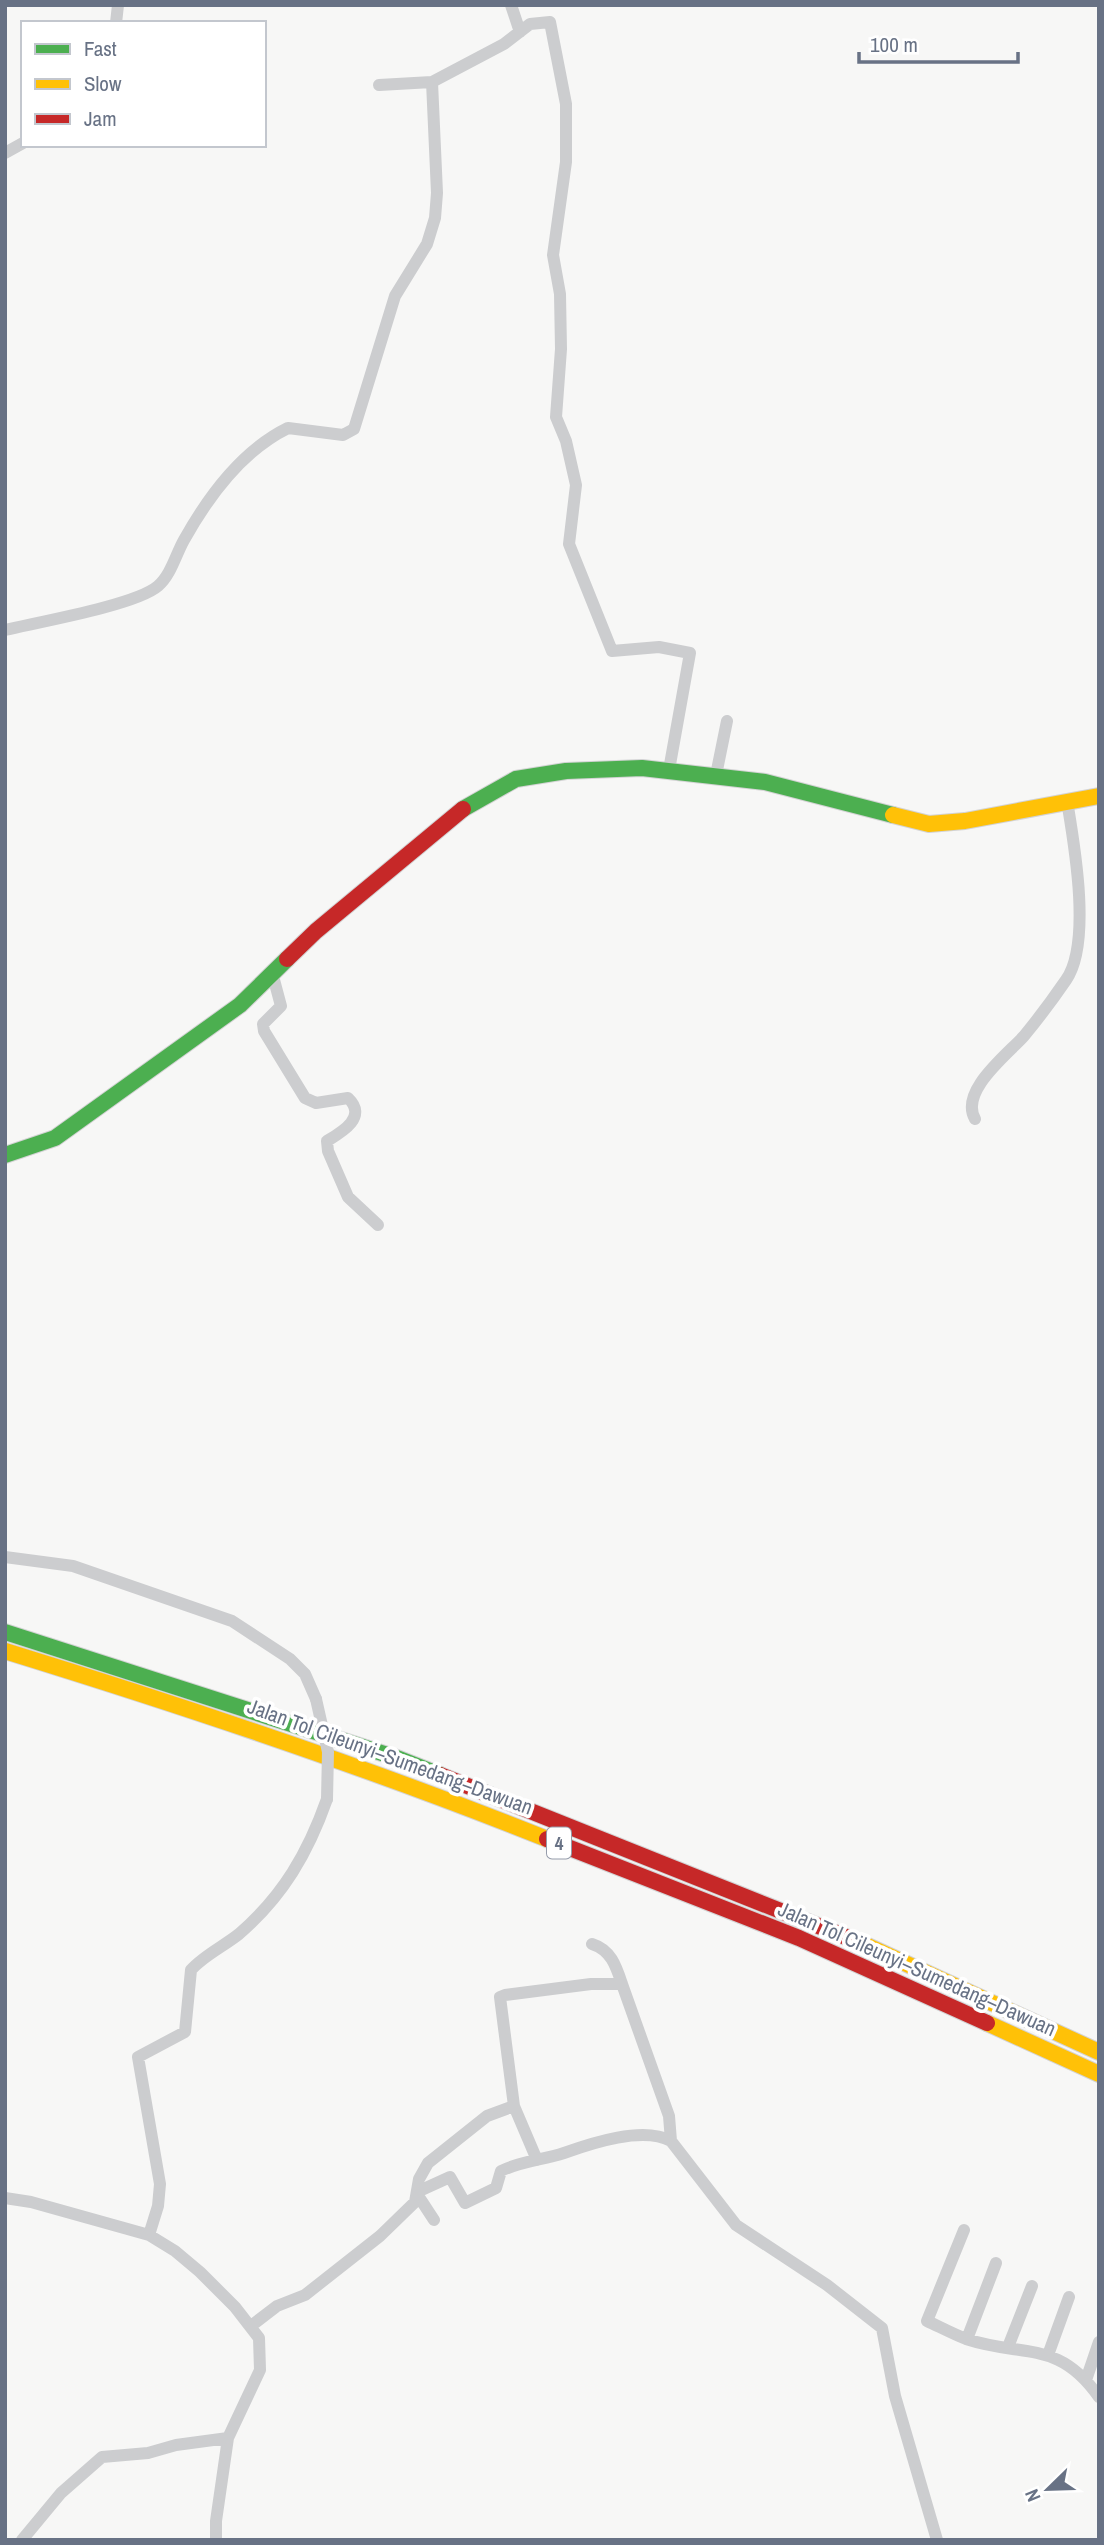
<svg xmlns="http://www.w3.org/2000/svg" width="1104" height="2545" viewBox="0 0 1104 2545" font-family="'Archivo Narrow',sans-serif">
	<rect width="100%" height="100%" fill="#f7f7f6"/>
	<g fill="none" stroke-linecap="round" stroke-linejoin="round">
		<g stroke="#d3d3d4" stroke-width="18">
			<path id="fast" d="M463 809 516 779 566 771 642 768 765 782 893 815
				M5 1155 55 1138 240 1005 287 959
				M5 1632 394 1757 440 1775"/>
		</g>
		<g stroke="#d3d3d4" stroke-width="18">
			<path id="slow" d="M893 815 929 824 965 821 1099 796
				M5 1651C190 1708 367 1767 547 1839
				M861 1943 1099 2052
				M987 2023 1099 2074"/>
		</g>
		<g stroke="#d3d3d4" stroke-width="18">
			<path id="jam" d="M287 959 316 931 463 809
				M440 1775 861 1943
				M547 1839 799 1938 987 2023"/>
		</g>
		<path stroke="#cccdcf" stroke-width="12" d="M511 5 520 32
			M116 23 118 5
			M379 85 432 82 504 44 530 24 550 22 566 104V162L553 255 560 294 561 349 556 417 566 441 576 485 569 544 612 651 659 647 690 653 669 770
			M5 153 23 143
			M5 630C39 622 136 605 158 586 171 575 176 554 184 540 208 497 243 450 288 428L343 435 354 429 395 296 427 244 435 218 437 193 432 82
			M716 775 727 721
			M273 976 281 1006 263 1024 264 1031 305 1098 316 1103 348 1098C368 1117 342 1132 327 1141L328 1151 348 1197 378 1225
			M975 1119C959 1091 1008 1054 1024 1036 1038 1019 1053 999 1066 980 1092 943 1074 843 1067 801
			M5 1557 73 1566 232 1621 290 1659 305 1674 316 1699
			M592 1944C611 1950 616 1966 622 1984
			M514 2106 537 2160
			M417 2192 450 2177 465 2203 496 2188 501 2171C521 2161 543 2160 564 2153 592 2143 643 2126 671 2141L736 2225 827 2285 882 2328 895 2396 937 2540
			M417 2194 434 2220
			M5 2198 31 2202 149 2235 175 2251 200 2272 235 2307 259 2338 260 2370 228 2438 216 2521V2540
			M964 2230 927 2321C940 2327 953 2334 966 2339 1024 2358 1058 2339 1099 2397
			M149 2235 158 2206 160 2184 138 2057 185 2032 191 1970C203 1956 224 1946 239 1934 283 1896 308 1853 327 1799
			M251 2326 277 2306 305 2295 380 2236 415 2202 419 2179 428 2163 487 2116 514 2106 500 1997 505 1995 591 1984H622L669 2116 671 2141
			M967 2339 996 2263
			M1008 2347 1032 2286
			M1048 2355 1069 2297
			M1086 2380 1099 2342
			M22 2540 61 2493 102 2457 148 2453 176 2445 228 2438"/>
		<use href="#fast" stroke="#4caf50" stroke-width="16"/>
		<use href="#slow" stroke="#ffc107" stroke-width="16"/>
		<use href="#jam" stroke="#c62828" stroke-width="16"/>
		<path stroke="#cccdcf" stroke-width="12" d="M316 1699 328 1752 327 1799"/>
	</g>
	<g text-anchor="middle" stroke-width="7" stroke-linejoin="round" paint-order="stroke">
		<rect fill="#fff" stroke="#959caa" stroke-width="2" x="547" y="1827.5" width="24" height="31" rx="5"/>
		<g font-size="19" font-weight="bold" fill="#687285">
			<text x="559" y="1850">4</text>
		</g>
		<g font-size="21" fill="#687285" stroke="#fff">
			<text transform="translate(390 1757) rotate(20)" y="7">Jalan Tol Cileunyi–Sumedang–Dawuan</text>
			<text transform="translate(917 1969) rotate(24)" y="7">Jalan Tol Cileunyi–Sumedang–Dawuan</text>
		</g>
	</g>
	<rect width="1104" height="2545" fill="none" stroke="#687285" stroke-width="14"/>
	<rect x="21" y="21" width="245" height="126" fill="#ffffff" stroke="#c3c7ce" stroke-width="2"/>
	<rect x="35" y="44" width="35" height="10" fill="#4caf50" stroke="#c3c7ce" stroke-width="2"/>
	<text x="84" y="56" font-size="21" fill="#687285">Fast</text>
	<rect x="35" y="79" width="35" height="10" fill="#ffc107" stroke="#c3c7ce" stroke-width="2"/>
	<text x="84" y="91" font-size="21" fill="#687285">Slow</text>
	<rect x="35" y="114" width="35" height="10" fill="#c62828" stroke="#c3c7ce" stroke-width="2"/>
	<text x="84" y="126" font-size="21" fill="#687285">Jam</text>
	<g transform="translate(1048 2489) rotate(247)" stroke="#ffffff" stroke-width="5" paint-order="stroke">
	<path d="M0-5L12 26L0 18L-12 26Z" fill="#687285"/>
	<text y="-10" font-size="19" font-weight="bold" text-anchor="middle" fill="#687285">N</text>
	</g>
	<path d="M859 52v10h159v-10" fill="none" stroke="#687285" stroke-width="3.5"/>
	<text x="870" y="52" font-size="21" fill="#687285" stroke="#ffffff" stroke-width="5" paint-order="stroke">100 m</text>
</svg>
